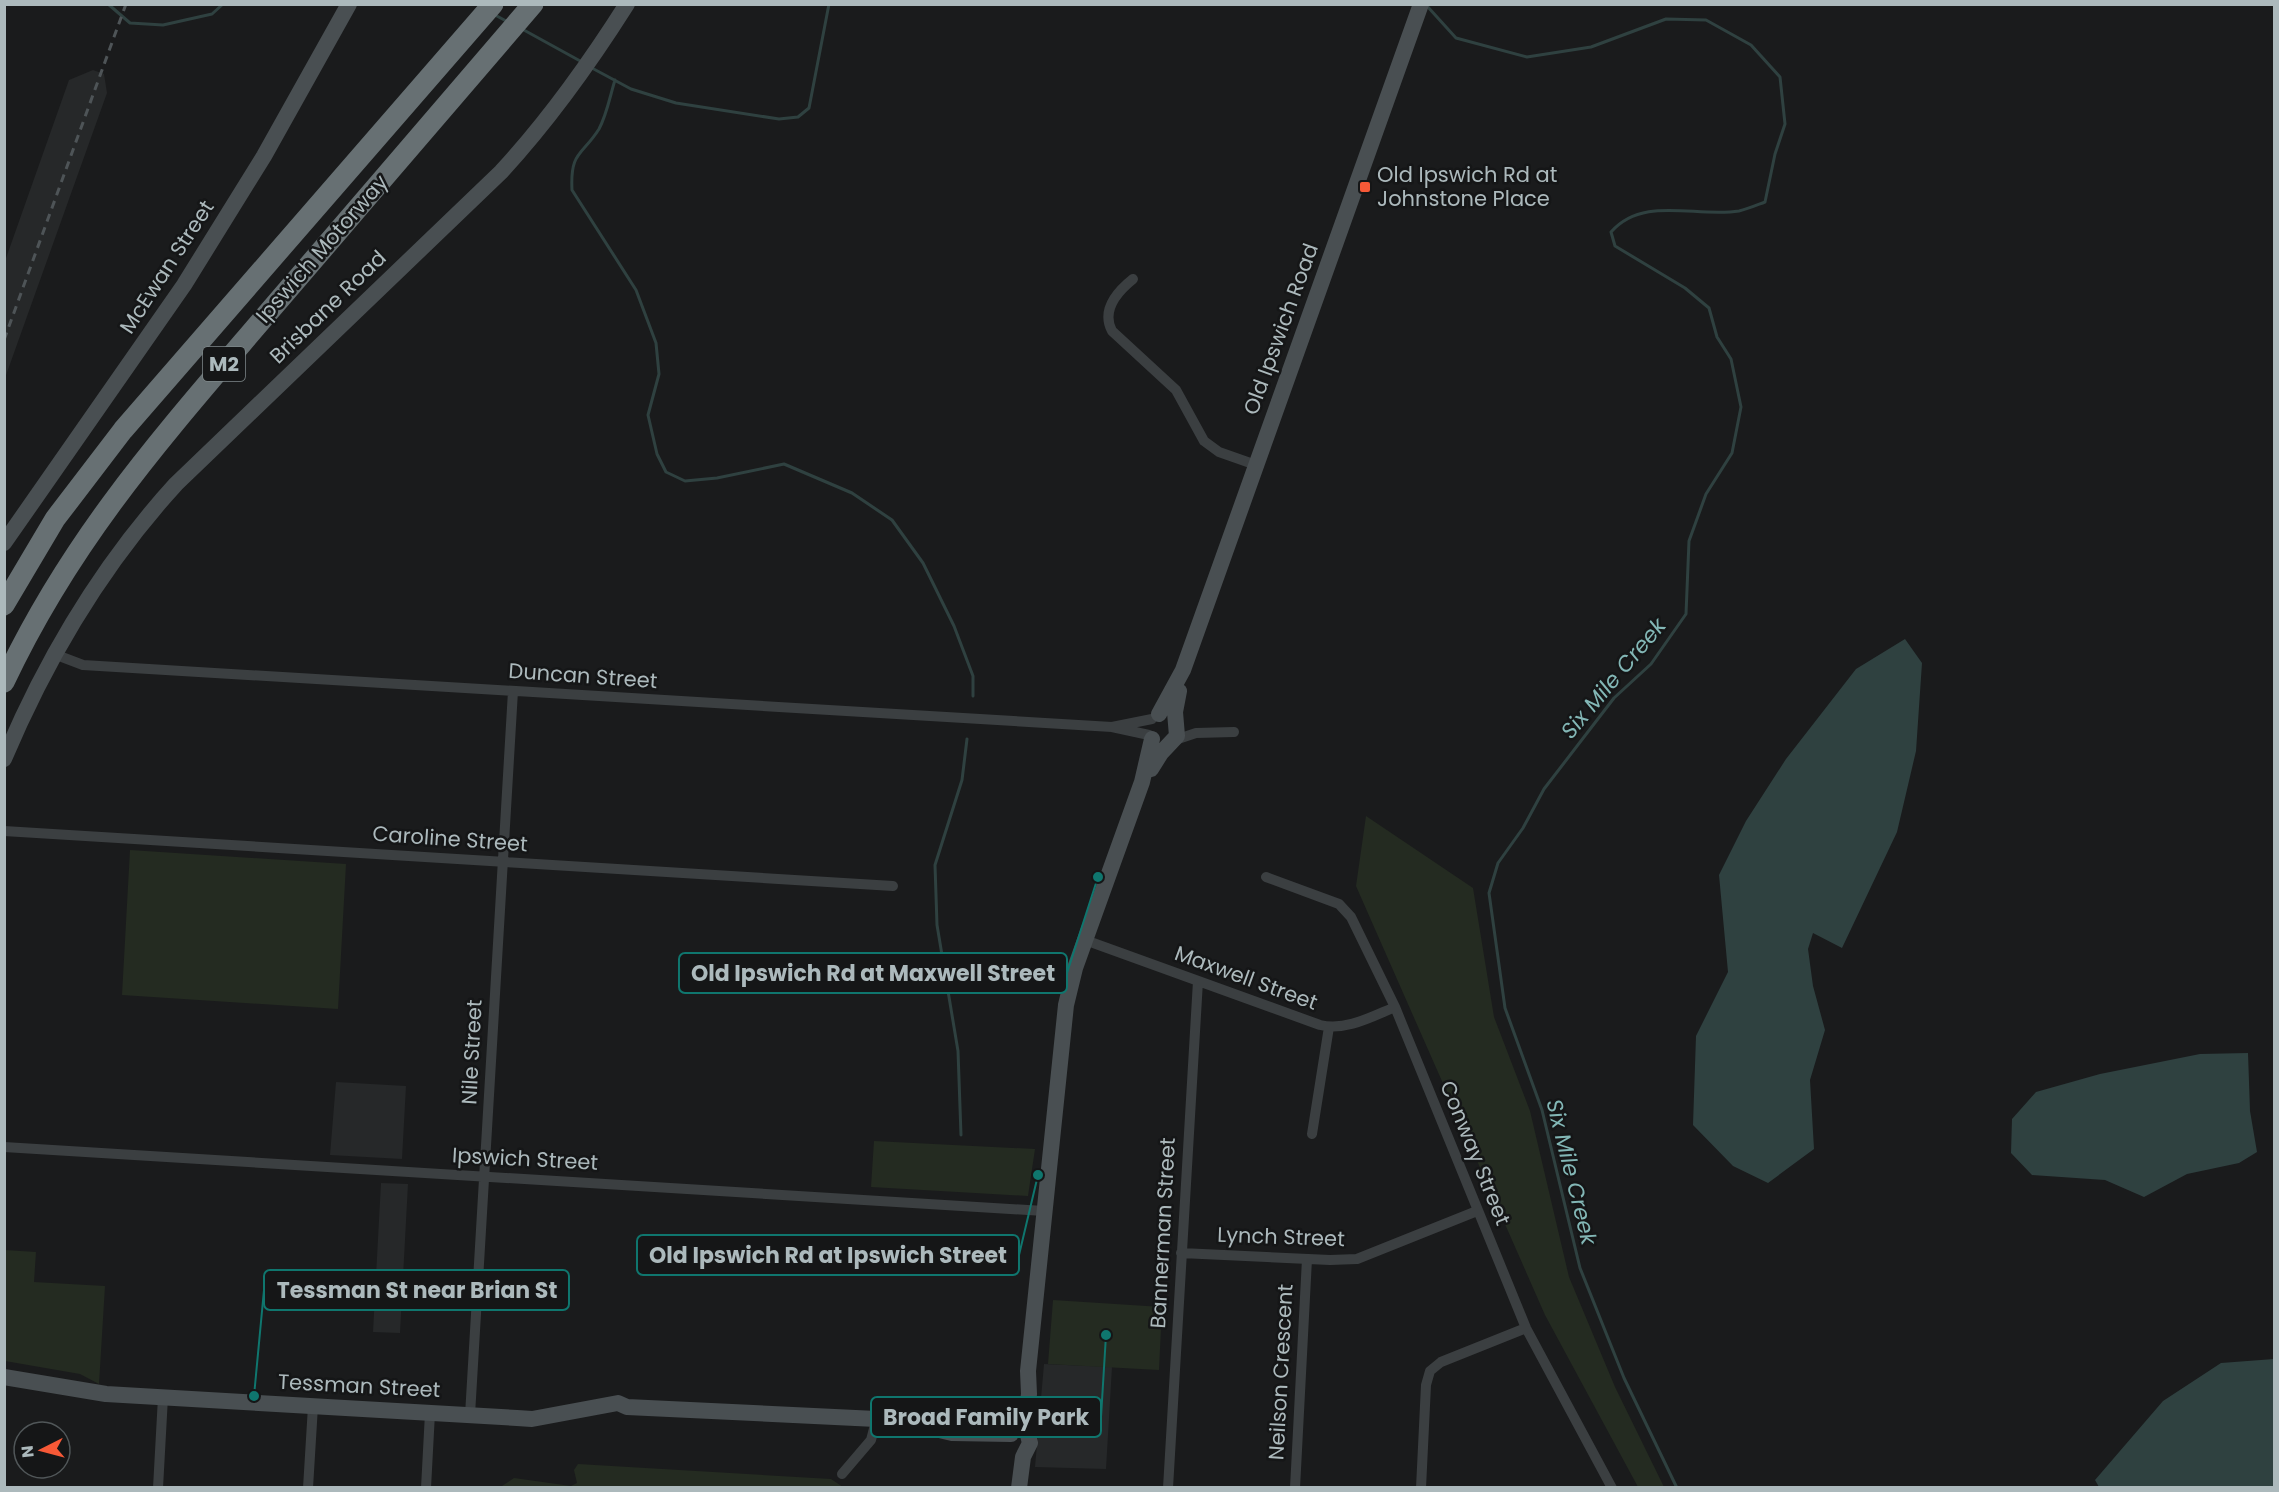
<svg xmlns="http://www.w3.org/2000/svg" width="2279" height="1492" viewBox="0 0 2279 1492" font-family="Poppins,sans-serif">
	<rect width="100%" height="100%" fill="#1a1b1c"/>
	<path fill="#262829" d="M93 70 104 74 107 93 5 378V261L69 80Z
		M336 1082 406 1086 402 1159 330 1155Z
		M381 1183 408 1184 400 1333 373 1332Z
		M1044 1364 1112 1367 1106 1469 1035 1467Z"/>
	<path fill="#242b21" d="M1366 816 1473 888 1494 1017 1530 1111 1569 1277 1615 1387 1664 1487H1638L1545 1315 1356 886Z
		M130 850 346 864 338 1009 122 995Z
		M874 1141 1035 1149 1028 1196 871 1187Z
		M5 1250 36 1252 34 1282 105 1286 99 1384 80 1374 5 1361Z
		M1053 1300 1162 1307 1159 1370 1048 1364Z
		M578 1464 831 1479 843 1487 502 1486 514 1478 571 1486 577 1483 574 1470Z"/>
	<path fill="#2f4140" d="M1905 639 1922 663 1916 751 1897 832 1842 948 1813 933 1808 949 1813 986 1825 1030 1810 1080 1814 1149 1768 1183 1733 1166 1693 1125 1696 1036 1728 972 1719 875 1746 821 1786 759 1856 669Z
		M2248 1053 2250 1111 2257 1152 2239 1163 2187 1174 2144 1197 2105 1180 2032 1175 2011 1153 2012 1119 2036 1092 2100 1074 2200 1054Z
		M2274 1359V1487H2099L2095 1480 2163 1401 2221 1363Z"/>
	<g fill="none" stroke-linecap="round" stroke-linejoin="round">
		<path stroke="#2f4140" stroke-width="3" d="M108 4 130 23 163 25 212 14 223 4
			M1427 6 1456 38 1527 57 1591 47 1666 19 1706 20 1751 45 1780 77 1785 124 1775 154 1765 202C1757 205 1748 209 1739 211 1696 218 1643 195 1611 232L1615 246 1685 288 1709 308 1717 337 1731 359 1741 407 1732 453 1706 494 1689 541 1686 614 1651 664 1614 698 1544 789 1523 828 1498 863 1489 893 1505 1008 1542 1110 1580 1268 1624 1378 1677 1488
			M495 15 508 22
			M522 29 582 62
			M590 67 631 89 676 103 779 119 798 117 809 108 829 4
			M615 80C610 96 607 114 599 129 582 156 570 151 572 190L636 290 656 343 659 374 648 415 657 454 666 472 685 481 717 478 784 464 852 493 892 520 923 563 954 626 973 676V696
			M961 1135 958 1051 937 925 935 865 962 780 967 739"/>
		<path stroke="#3b3f41" stroke-width="10" d="M1133 279C1118 291 1101 310 1112 331L1176 390 1204 441 1219 452 1256 465
			M54 654 83 665 1112 727 1149 735
			M1112 727 1152 719
			M1175 740 1196 733 1234 732
			M4 831 893 886
			M1266 877 1339 904 1351 917 1395 1007 1526 1328 1612 1488
			M1085 940 1320 1025C1346 1031 1371 1017 1395 1007
			M1312 1134 1329 1027
			M4 1147 1044 1211
			M1181 1253 1330 1260 1357 1259 1477 1211
			M470 1415 513 691
			M842 1474 871 1440 876 1421
			M158 1488 163 1397
			M308 1488 313 1406
			M426 1488 430 1413
			M1168 1488 1198 981
			M1295 1488 1307 1259
			M1421 1488 1426 1385 1430 1371 1441 1362 1526 1328"/>
		<path stroke="#494f52" stroke-width="16" d="M4 543 184 285 264 156 349 4
			M1159 714 1183 670 1421 4
			M4 759C47 657 102 565 176 484L501 172C549 120 589 64 627 4
			M1151 769 1161 753 1177 736 1175 712 1179 691
			M4 1377 106 1394 517 1418 532 1419 618 1403 627 1407 897 1420 952 1433 1011 1434
			M1019 1488 1023 1457 1030 1443 1025 1423 1029 1394 1028 1371 1066 1005 1075 968 1142 782 1152 739"/>
		<path stroke="#677073" stroke-width="21" d="M4 605 55 519 123 430 493 4
			M4 682C70 542 156 444 255 328 347 220 441 112 533 4"/>
		<path stroke="#4e5457" stroke-width="3" stroke-dasharray="8 6" stroke-linecap="butt" d="M4 340 126 4"/>
	</g>
	<rect fill="#f75937" stroke="#151617" stroke-width="2" x="1359" y="181" width="12" height="12" rx="3"/>
	<g text-anchor="middle" stroke-width="5" stroke-linejoin="round" paint-order="stroke">
		<rect fill="#151617" stroke="#7f888a" stroke-width="1.5" x="203" y="347" width="42" height="34" rx="4.5"/>
		<g font-size="20" font-weight="bold" fill="#acb9bc">
			<text x="224" y="371">M2</text>
		</g>
		<g font-size="21" fill="#acb9bc" stroke="#151617" text-anchor="start">
			<text x="1377" y="182">Old Ipswich Rd at<tspan x="1377" dy="24">Johnstone Place</tspan></text>
		</g>
		<g font-size="21" fill="#acb9bc" stroke="#151617">
			<text transform="translate(322 249) rotate(-49)" y="7">Ipswich Motorway</text>
			<text transform="translate(167 267) rotate(-57)" y="7">McEwan Street</text>
			<text transform="translate(328 307) rotate(-44)" y="7">Brisbane Road</text>
			<text transform="translate(1281 329) rotate(-70)" y="7">Old Ipswich Road</text>
			<text transform="translate(583 676) rotate(4)" y="7">Duncan Street</text>
			<text transform="translate(450 839) rotate(4)" y="7">Caroline Street</text>
			<text transform="translate(1246 978) rotate(20)" y="7">Maxwell Street</text>
			<text transform="translate(472 1052) rotate(-87)" y="7">Nile Street</text>
			<text transform="translate(1475 1153) rotate(68)" y="7">Conway Street</text>
			<text transform="translate(525 1159) rotate(3)" y="7">Ipswich Street</text>
			<text transform="translate(1163 1233) rotate(-87)" y="7">Bannerman Street</text>
			<text transform="translate(1281 1237) rotate(2)" y="7">Lynch Street</text>
			<text transform="translate(1281 1372) rotate(-87)" y="7">Neilson Crescent</text>
			<text transform="translate(359 1386) rotate(3)" y="7">Tessman Street</text>
		</g>
		<g font-size="22" font-style="italic" fill="#83b7b6" stroke="#151617">
			<text transform="translate(1613 678) rotate(-50)" y="8">Six Mile Creek</text>
			<text transform="translate(1572 1172) rotate(76)" y="8">Six Mile Creek</text>
		</g>
	</g>
	<path fill="none" stroke="#0f766e" stroke-width="2" d="M1098 877L1067 973M1038 1175L1019 1255M254 1396L264 1290M1106 1335L1101 1417"/>
	<g fill="#0f766e" stroke="#151617" stroke-width="2">
		<circle cx="1098" cy="877" r="6"/>
		<circle cx="1038" cy="1175" r="6"/>
		<circle cx="254" cy="1396" r="6"/>
		<circle cx="1106" cy="1335" r="6"/>
	</g>
	<g fill="#151617" stroke="#0f766e" stroke-width="2">
		<rect x="679" y="953" width="388" height="40" rx="6"/>
		<rect x="637" y="1235" width="382" height="40" rx="6"/>
		<rect x="264" y="1270" width="305" height="40" rx="6"/>
		<rect x="871" y="1397" width="230" height="40" rx="6"/>
	</g>
	<g font-size="22" text-anchor="middle" font-weight="bold" fill="#acb9bc">
		<text x="873" y="981">Old Ipswich Rd at Maxwell Street</text>
		<text x="828" y="1263">Old Ipswich Rd at Ipswich Street</text>
		<text x="417" y="1298">Tessman St near Brian St</text>
		<text x="986" y="1425">Broad Family Park</text>
	</g>
	<rect width="2279" height="1492" fill="none" stroke="#acb9bc" stroke-width="12"/>
	<g transform="translate(42 1450) rotate(264)"><circle r="28" fill="#151617" stroke="#515759" stroke-width="1.5"/>
	<path d="M0-4.5L10 22L0 15L-10 22Z" fill="#f75937"/>
	<text y="-9" font-size="16" font-weight="bold" text-anchor="middle" fill="#acb9bc">N</text>
	</g>
</svg>
